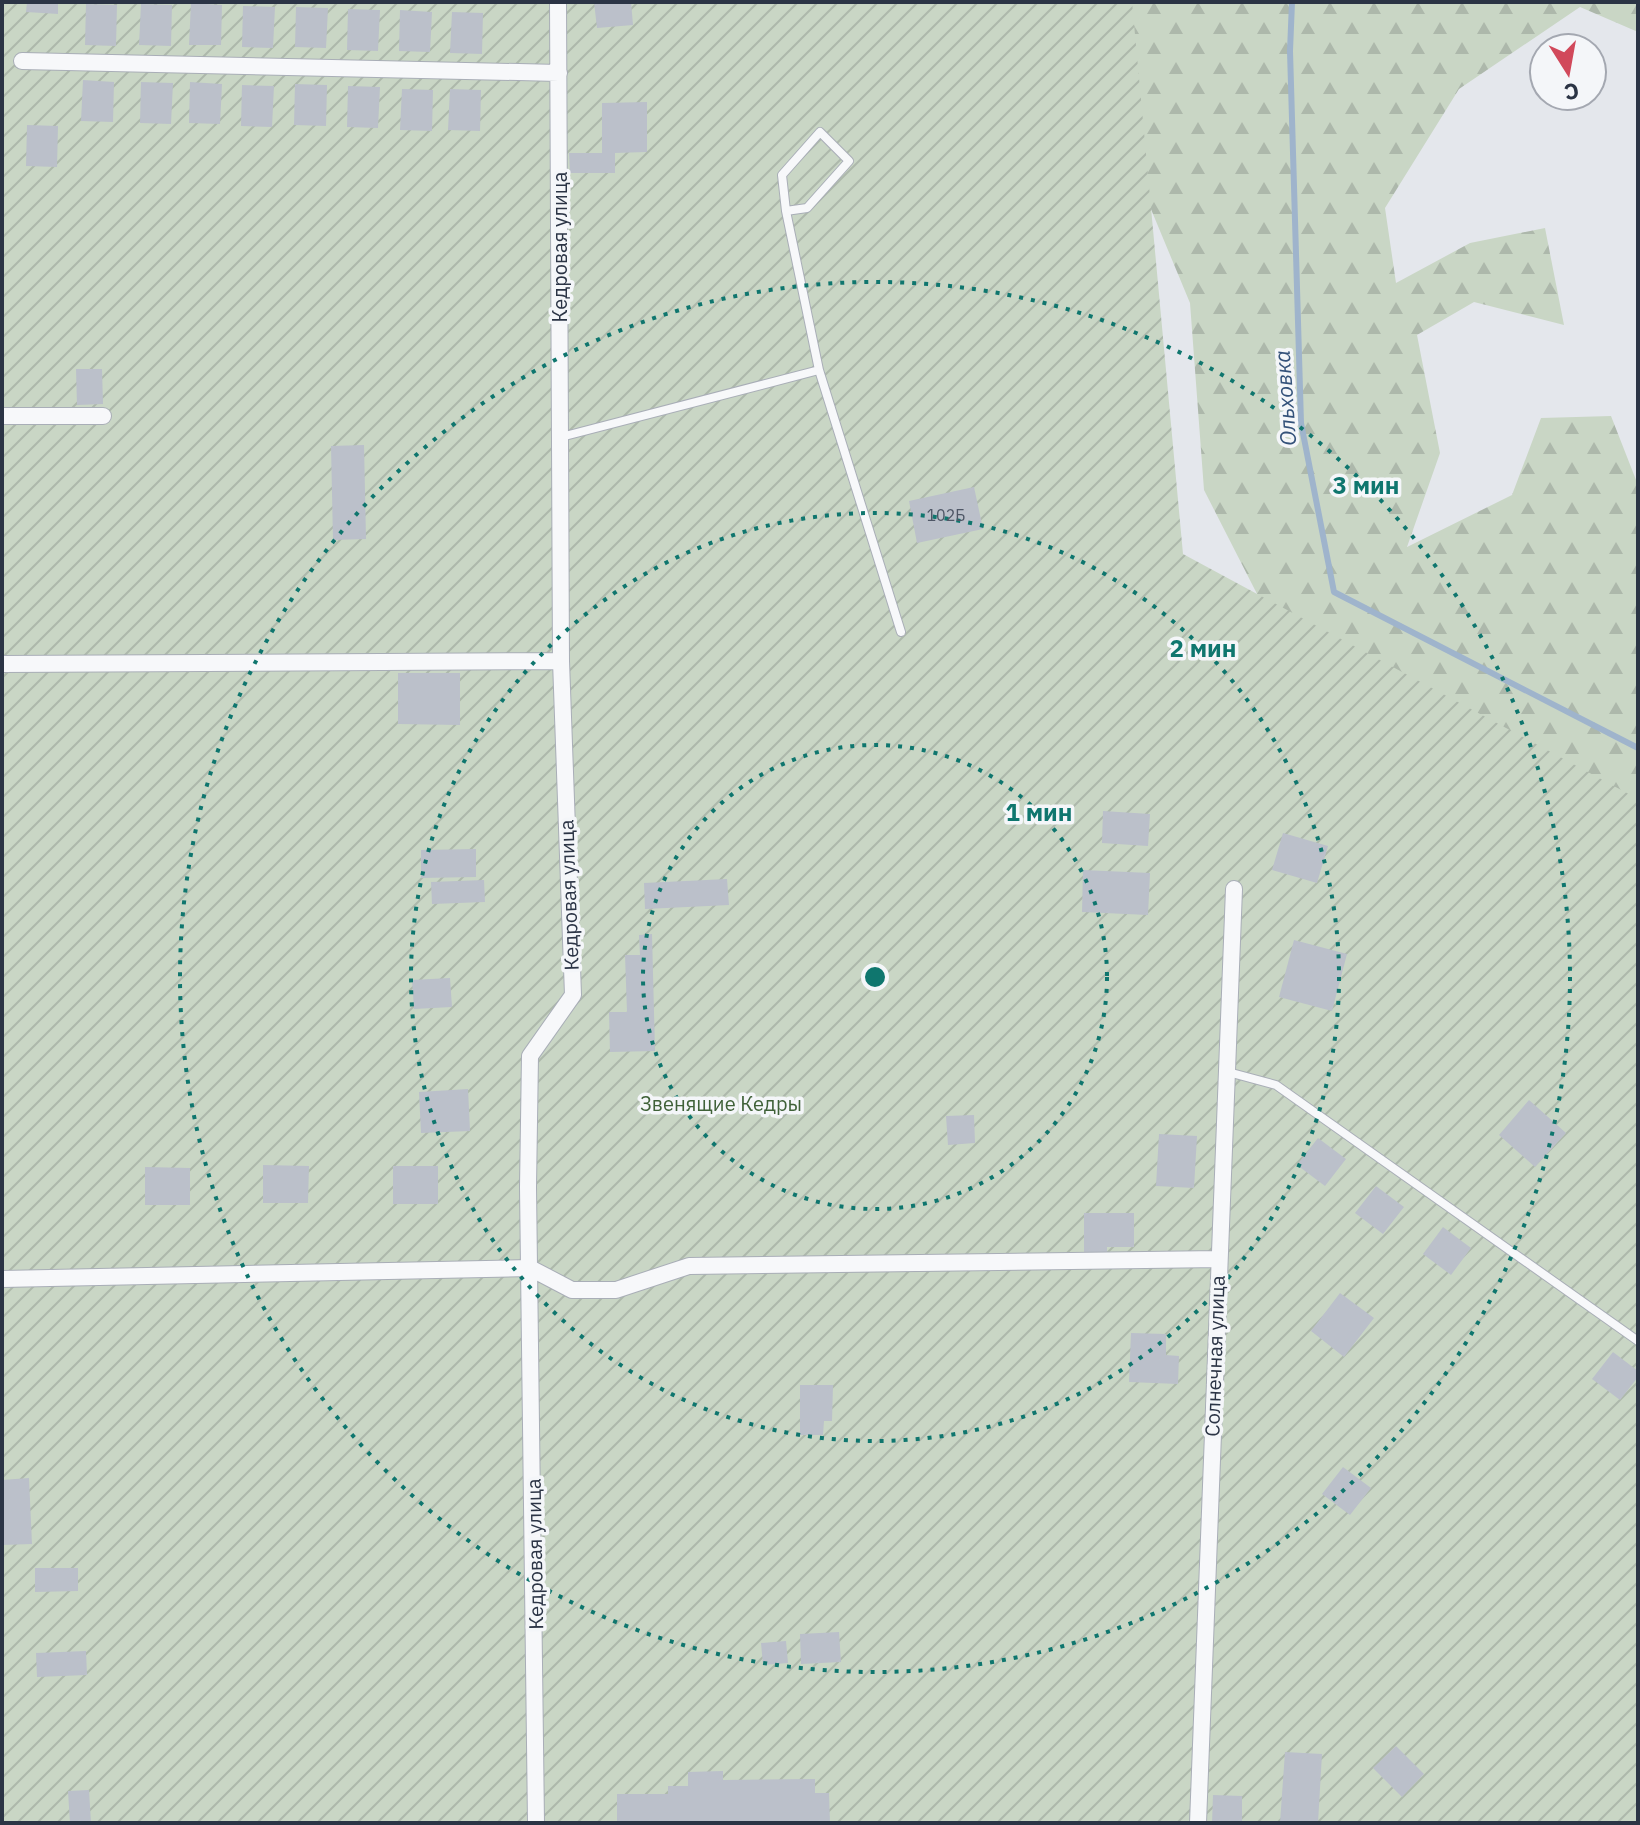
<svg xmlns="http://www.w3.org/2000/svg" width="1640" height="1825" viewBox="0 0 1640 1825" font-family="'IBM Plex Sans',sans-serif">
	<defs>
		<pattern id="forest-firs" width="22" height="20" patternUnits="userSpaceOnUse" patternTransform="scale(2)"><rect width="22" height="20" fill="#c9d6c5"/><path d="M5 1l3.5 6h-7zM16 11l3.5 6h-7z" fill="#adb8ab"/></pattern>
		<pattern id="garden-furrows" width="10" height="10" patternUnits="userSpaceOnUse" patternTransform="scale(2)"><rect width="10" height="10" fill="#c9d6c5"/><path d="M-1 1l2-2M0 10L10 0M9 11l2-2" fill="none" stroke="#adb8ab"/></pattern>
	</defs>
	<rect width="100%" height="100%" fill="#e4e7ec"/>
	<path fill="url(#forest-firs)" d="M929 2H1638V32L1580 7 1459 89 1385 208 1396 283 1470 243 1545 228 1564 325 1474 302 1417 335 1440 453 1407 547 1512 495 1541 418 1611 416 1638 485V846L1276 631 1204 490 1190 303 1143 190Z"/>
	<path fill="url(#garden-furrows)" d="M2 2H1132L1183 554 1638 799V1823H2Z"/>
	<g fill="none" stroke-linecap="round" stroke-linejoin="round">
		<path stroke="#9fb4cc" stroke-width="6" d="M1292 2 1290 51 1301 423 1334 592 1638 748"/>
	</g>
	<path fill="#bbc0ca" d="M27 2H58V14L26 12Z
		M594 2H631L633 25 597 28Z
		M191 3 222 5 221 45H189Z
		M86 4 117 5 116 46 85 45Z
		M141 4 172 5 171 46 139 45Z
		M243 6 275 7 273 48 242 47Z
		M296 7 328 8 326 48 295 47Z
		M348 9 380 10 378 51 347 50Z
		M400 10 432 12 430 52 399 51Z
		M452 12 483 13 482 54 450 53Z
		M83 80 114 82 113 122 81 121Z
		M141 82 173 83 171 124 140 123Z
		M190 82 222 84 220 124 189 123Z
		M295 84 327 85 326 126 294 125Z
		M242 85 274 86 272 127 241 126Z
		M348 86 380 87 378 128 347 127Z
		M402 89 433 90 432 131 400 130Z
		M450 89 481 90 480 131 448 130Z
		M647 102V152L615 153V173H570L569 153H602V103Z
		M27 125 58 126 57 167 26 166Z
		M76 369H102L103 404 77 405Z
		M364 445 366 539 333 540 331 446Z
		M974 487 983 529 917 543 909 501Z
		M398 673H460V725L398 724Z
		M1103 811 1150 814 1148 846 1102 843Z
		M1283 833 1328 846 1317 883 1272 870Z
		M476 849V877L421 878V850Z
		M1083 870 1150 873 1148 915 1082 912Z
		M727 879 729 905 645 909 644 883Z
		M484 880 485 902 432 904 431 882Z
		M652 934 655 1051 610 1052 609 1012H627L625 955H640L639 935Z
		M1294 940 1347 954 1332 1011 1279 997Z
		M450 978 452 1007 414 1009 412 980Z
		M468 1089 470 1131 421 1133 419 1092Z
		M1529 1100 1566 1133 1535 1167 1499 1135Z
		M974 1115 975 1143 948 1145 946 1116Z
		M1159 1134 1197 1136 1194 1188 1156 1186Z
		M1318 1138 1346 1159 1325 1186 1297 1165Z
		M263 1165 309 1166 308 1203H263Z
		M393 1166H438V1204H393Z
		M145 1167 190 1168V1205H145Z
		M1376 1186 1404 1207 1383 1234 1355 1213Z
		M1084 1213H1134V1247H1107V1256H1084Z
		M1443 1227 1471 1248 1451 1275 1423 1254Z
		M1340 1293 1374 1318 1344 1357 1311 1331Z
		M1131 1333 1166 1334V1355L1179 1356 1178 1384 1129 1382Z
		M1613 1352 1638 1371V1377L1620 1400 1592 1379Z
		M800 1385H833L832 1421H824L823 1435H800Z
		M1343 1467 1371 1488 1350 1515 1322 1494Z
		M29 1478 32 1544 2 1545V1480Z
		M35 1568H78V1591L35 1592Z
		M839 1632 841 1662 801 1664 800 1634Z
		M786 1641 788 1663 763 1665 761 1643Z
		M86 1651 87 1675 37 1677 36 1653Z
		M1396 1746 1424 1774 1402 1797 1373 1768Z
		M1285 1752 1322 1754 1318 1823H1280Z
		M723 1771V1780L815 1779V1793H829L830 1823H617V1794H668V1786H688V1772Z
		M89 1790 91 1823H70L68 1791Z
		M1213 1795 1242 1796V1823H1212Z"/>
	<g fill="none" stroke-linecap="round" stroke-linejoin="round">
		<g stroke="#a9aeb7" stroke-width="10">
			<path id="lane" d="M786 211 807 208 849 161 820 132 782 175 786 211 819 370
				M561 437 819 370 901 632
				M1228 1072 1276 1085 1638 1341"/>
		</g>
		<g stroke="#a9aeb7" stroke-width="18">
			<path id="street" d="M22 61 559 73
				M2 416H103
				M2 664 561 661
				M2 1279 530 1268 572 1290H616L689 1266 1219 1259
				M536 1823 528 1187 530 1056 573 995 561 661 558 2
				M1198 1823 1234 889"/>
		</g>
		<use href="#lane" stroke="#f7f8fa" stroke-width="8"/>
		<use href="#street" stroke="#f7f8fa" stroke-width="16"/>
	</g>
	<g fill="none" stroke="#0f766e" stroke-width="4" stroke-dasharray="4 8">
		<circle cx="875" cy="977" r="232"/>
		<circle cx="875" cy="977" r="464"/>
		<circle cx="875" cy="977" r="695"/>
	</g>
	<g text-anchor="middle" stroke-width="7" stroke-linejoin="round" paint-order="stroke">
		<g font-size="16" fill="#4f5766">
			<text x="946" y="521">102Б</text>
		</g>
		<g font-size="20" fill="#2b3445" stroke="#f4f6f9">
			<text transform="translate(560 247) rotate(-90)" y="7">Кедровая улица</text>
			<text transform="translate(569 895) rotate(-92)" y="7">Кедровая улица</text>
			<text transform="translate(1215 1356) rotate(-88)" y="7">Солнечная улица</text>
			<text transform="translate(535 1554) rotate(-91)" y="7">Кедровая улица</text>
		</g>
		<g font-size="20" fill="#3f6138" stroke="#f4f6f9">
			<text x="721" y="1111">Звенящие Кедры</text>
		</g>
		<g font-size="22" font-style="italic" fill="#34527a" stroke="#f4f6f9">
			<text transform="translate(1285 398) rotate(-94)" y="8">Ольховка</text>
		</g>
	</g>
	<circle cx="875" cy="977" r="12" fill="#0f766e" stroke="#f4f6f9" stroke-width="4"/>
	<g font-size="24" text-anchor="middle" font-weight="bold" fill="#0f766e" stroke="#f4f6f9" stroke-width="7" stroke-linejoin="round" paint-order="stroke">
		<text x="1366" y="494">3 мин</text>
		<text x="1203" y="657">2 мин</text>
		<text x="1039" y="821">1 мин</text>
	</g>
	<rect width="1640" height="1825" fill="none" stroke="#2b3445" stroke-width="8"/>
	<g transform="translate(1568 72) rotate(169)"><circle r="38" fill="#f4f6f9" stroke="#a4a8b1" stroke-width="2"/>
	<path d="M0-6L14 30L0 20L-14 30Z" fill="#d1495b"/>
	<text y="-12" font-size="22" font-weight="bold" text-anchor="middle" fill="#2b3445">С</text>
	</g>
</svg>
